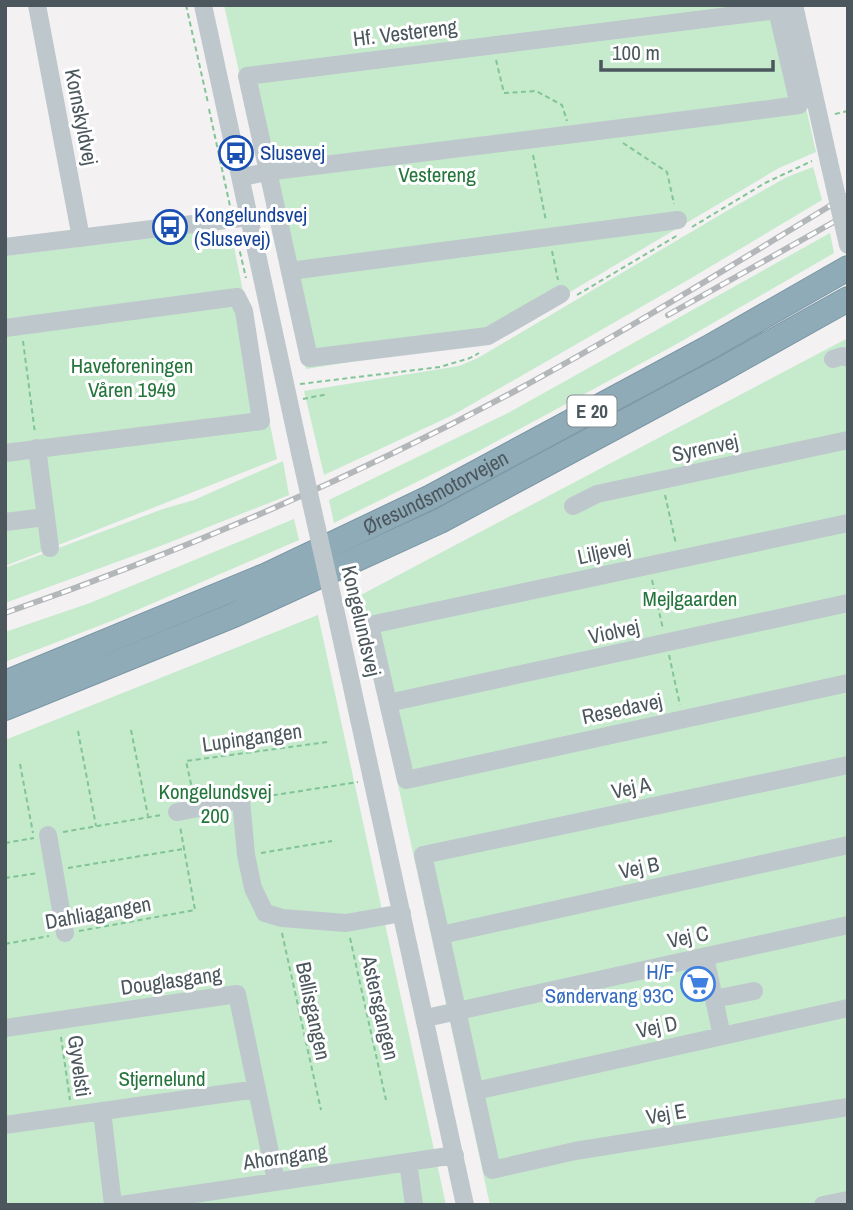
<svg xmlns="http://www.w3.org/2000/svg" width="853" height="1210" viewBox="0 0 853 1210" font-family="'Archivo Narrow',sans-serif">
	<rect width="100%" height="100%" fill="#f3f1f1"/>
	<path fill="#c5eacc" d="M224 5H783L816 152 779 168 489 340 306 369Z
		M813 167 822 200 688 280 453 415 324 475 304 391 459 366 478 358 730 209 787 177Z
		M215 230 233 242 277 459 5 566V256Z
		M830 233 834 253 675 345 475 453 334 523 329 500 508 413Z
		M848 338V1205H490L357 597Z
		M283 461 289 495 163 545 5 603V568L163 509 194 500Z
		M294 519 299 540 114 620 5 662V632L90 603Z
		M318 615 446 1205H5V740Z"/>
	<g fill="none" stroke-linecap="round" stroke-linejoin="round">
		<g stroke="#7a96a4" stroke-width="26">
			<g id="highway">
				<path id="s1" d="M5 683 267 575 431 497 708 348 848 268"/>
				<path d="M5 708 234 615 440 521 721 370 848 299"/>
			</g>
		</g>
		<path stroke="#81c496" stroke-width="2" stroke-dasharray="5 3.5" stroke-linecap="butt" d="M186 5 208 103
			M496 60 504 93 536 91 562 105 567 121
			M209 109 230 206
			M835 114 848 111
			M623 143 667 172 674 204
			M533 155 546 221
			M692 227 765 183 812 161
			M236 235 246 278
			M552 251 558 280
			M577 295 678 235
			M23 341 35 433
			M300 384 440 367 470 358 479 353
			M303 399 328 394
			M665 495 676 544
			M652 580 663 629
			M669 655 680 705
			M131 730 148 816
			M78 731 96 826
			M20 764 33 833
			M193 793 186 761 327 742
			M256 798 358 782
			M63 832 161 815
			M5 843 34 838
			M261 853 332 841
			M68 868 183 849
			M5 878 38 873
			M79 931 195 910 180 826
			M282 933 321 1110
			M350 938 386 1100
			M5 944 49 936
			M61 1037 70 1100"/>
		<path stroke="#bec7cb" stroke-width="18" d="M37 5 81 238
			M203 5 300 453
			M794 5 829 162
			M242 177 267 172C444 150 622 129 799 105L777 10 247 76 309 358 488 336 561 294
			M5 247 250 217
			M290 271 678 220
			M5 328 237 297 244 311 261 421 5 453
			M833 359 842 356 848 358
			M37 448 50 548
			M573 506 597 494 848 440
			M5 522 45 517
			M848 523 370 625 406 780 848 683
			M335 609 465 1205
			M388 703 848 603
			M848 765 423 855 492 1170 575 1151 848 1107
			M177 812 241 800 246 855 253 888 265 913 282 918 346 923 402 913
			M48 835 65 933
			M441 935 848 845
			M705 957 722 1036
			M714 999 754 991
			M426 1018 848 925
			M5 1028 237 994 276 1181
			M475 1091 848 1008
			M102 1111 113 1205
			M5 1125 257 1089
			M408 1162 414 1205
			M121 1205 455 1155
			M823 1205 848 1200"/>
		<use href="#highway" stroke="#8fabb8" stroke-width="24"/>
		<g stroke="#b4b7ba" stroke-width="6">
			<path id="rail" d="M668 315 848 214
				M5 613C181 552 351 479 515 391 628 330 737 262 848 195"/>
		</g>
		<use href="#rail" stroke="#fff" stroke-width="3.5" stroke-dasharray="10" stroke-linecap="butt"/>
		<path stroke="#bec7cb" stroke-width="18" d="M829 162 848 245
			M300 453 335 609"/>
	</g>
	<defs>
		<g id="bus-ring" transform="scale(1.75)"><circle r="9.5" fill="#fff" stroke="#1a4fb4" stroke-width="1.5"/><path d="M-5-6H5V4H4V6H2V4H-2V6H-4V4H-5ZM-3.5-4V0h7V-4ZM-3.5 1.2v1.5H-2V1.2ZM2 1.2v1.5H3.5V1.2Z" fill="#1a4fb4"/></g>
		<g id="supermarket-ring" transform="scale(1.75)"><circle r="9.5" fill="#fff" stroke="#3f7fe0" stroke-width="1.5"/><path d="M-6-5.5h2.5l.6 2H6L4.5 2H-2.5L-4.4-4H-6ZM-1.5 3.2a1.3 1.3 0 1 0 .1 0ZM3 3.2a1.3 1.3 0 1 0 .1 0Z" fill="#3f7fe0"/></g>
	</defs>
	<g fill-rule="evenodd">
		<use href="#bus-ring" x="236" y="153"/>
		<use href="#bus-ring" x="170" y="227"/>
		<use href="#supermarket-ring" x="698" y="984"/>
	</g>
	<g text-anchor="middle" stroke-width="6" stroke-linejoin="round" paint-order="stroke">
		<rect fill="#fff" stroke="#81898d" stroke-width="2" x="567.5" y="395.5" width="49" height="31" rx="5"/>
		<g font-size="19" font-weight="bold" fill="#4b575c">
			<text x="592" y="418">E 20</text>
		</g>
		<g font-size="21" fill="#4b575c" stroke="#fff">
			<text transform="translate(405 33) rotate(-7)" y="7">Hf. Vestereng</text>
			<text transform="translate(81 117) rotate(79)" y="7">Kornskyldvej</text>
			<text transform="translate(705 448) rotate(-12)" y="7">Syrenvej</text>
			<text dy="7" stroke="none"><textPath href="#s1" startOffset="471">Øresundsmotorvejen</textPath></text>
			<text transform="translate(604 552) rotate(-12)" y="7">Liljevej</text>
			<text transform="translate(361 621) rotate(77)" y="7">Kongelundsvej</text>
			<text transform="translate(614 632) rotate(-12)" y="7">Violvej</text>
			<text transform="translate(622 709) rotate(-12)" y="7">Resedavej</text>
			<text transform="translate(252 738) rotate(-8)" y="7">Lupingangen</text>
			<text transform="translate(631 788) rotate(-12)" y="7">Vej A</text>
			<text transform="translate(639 868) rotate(-12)" y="7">Vej B</text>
			<text transform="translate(98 913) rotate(-10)" y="7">Dahliagangen</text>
			<text transform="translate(688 937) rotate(-12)" y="7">Vej C</text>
			<text transform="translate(171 981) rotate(-8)" y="7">Douglasgang</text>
			<text transform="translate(380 1008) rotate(77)" y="7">Astersgangen</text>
			<text transform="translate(313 1011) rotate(78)" y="7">Bellisgangen</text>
			<text transform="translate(657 1027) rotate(-12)" y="7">Vej D</text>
			<text transform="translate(79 1066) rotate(82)" y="7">Gyvelsti</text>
			<text transform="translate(666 1114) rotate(-10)" y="7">Vej E</text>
			<text transform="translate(285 1157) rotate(-8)" y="7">Ahorngang</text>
		</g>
		<g font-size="21" fill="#164399" stroke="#fff" text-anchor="start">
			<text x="260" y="160">Slusevej</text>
			<text x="194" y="222">Kongelundsvej<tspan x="194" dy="24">(Slusevej)</tspan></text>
		</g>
		<g font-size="21" fill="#24753c" stroke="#fff">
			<text x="437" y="182">Vestereng</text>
			<text x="132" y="373">Haveforeningen<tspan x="132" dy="24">Våren 1949</tspan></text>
			<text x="690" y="606">Mejlgaarden</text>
			<text x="215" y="799">Kongelundsvej<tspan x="215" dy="24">200</tspan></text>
			<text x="162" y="1086">Stjernelund</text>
		</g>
		<g font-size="21" fill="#366cbe" stroke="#fff" text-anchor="end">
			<text x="674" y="979">H/F<tspan x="674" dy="24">Søndervang 93C</tspan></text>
		</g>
	</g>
	<rect width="853" height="1210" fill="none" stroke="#4b575c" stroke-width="14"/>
	<path d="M601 60v10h172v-10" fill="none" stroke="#4b575c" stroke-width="3.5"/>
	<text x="612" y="60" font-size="21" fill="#4b575c" stroke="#ffffff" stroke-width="5" paint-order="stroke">100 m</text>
</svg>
